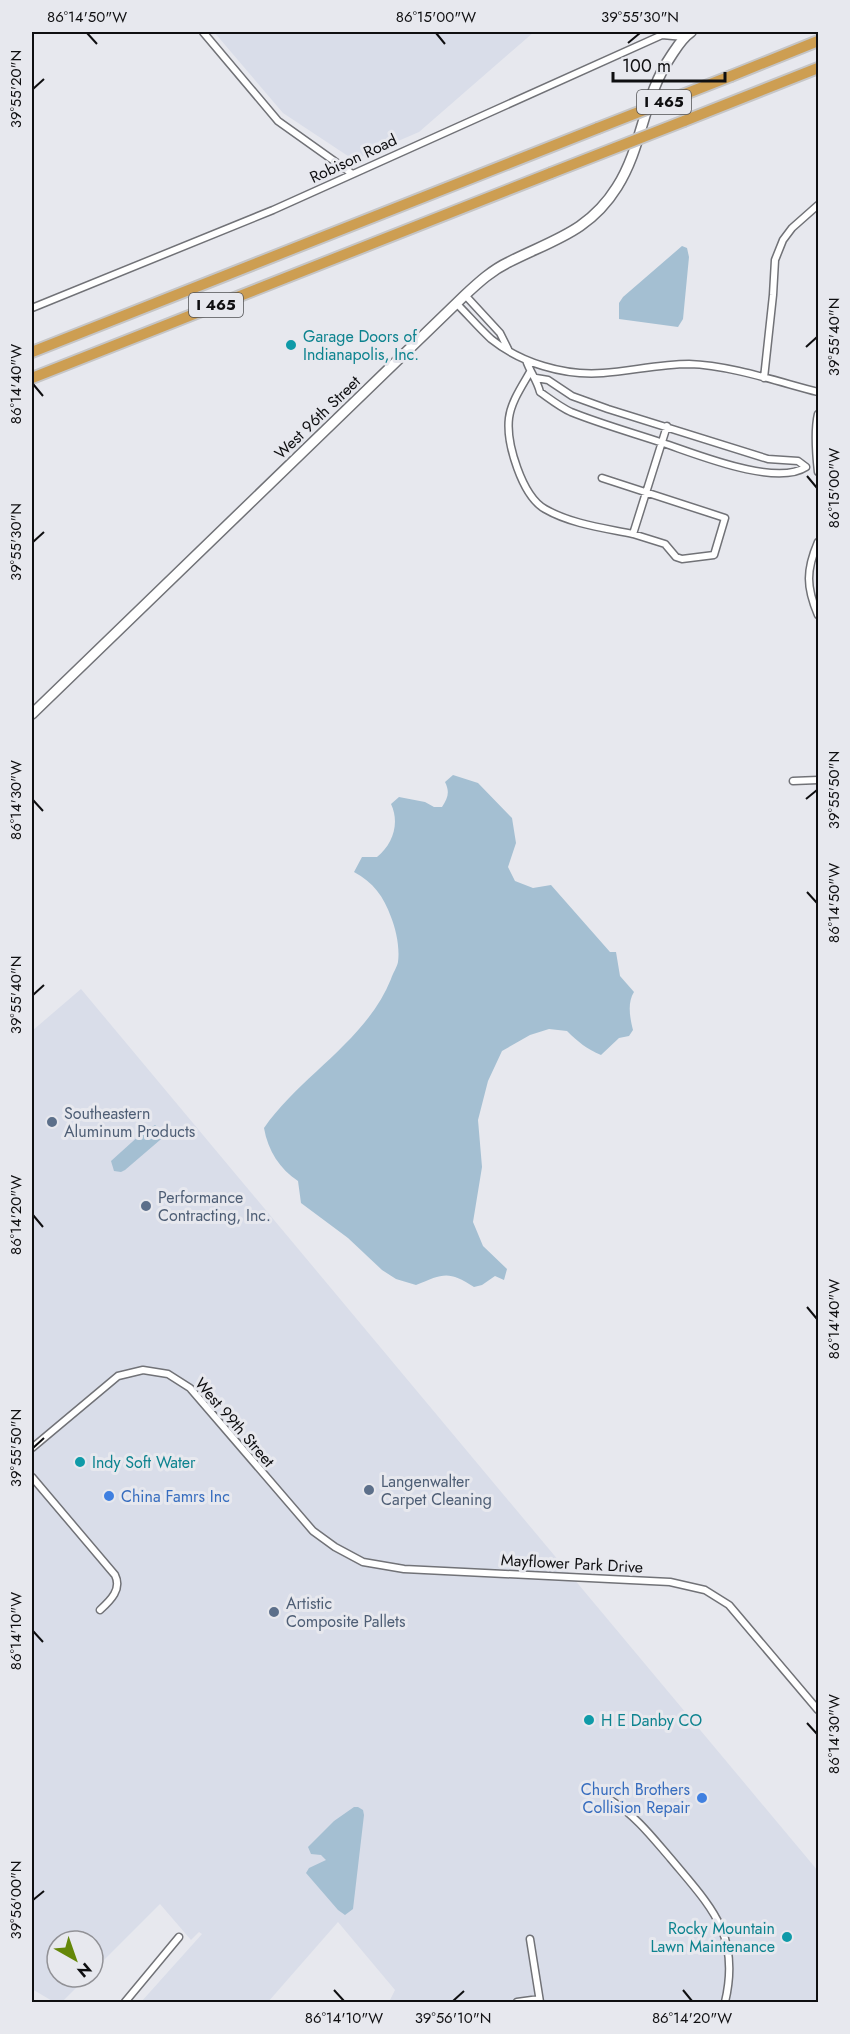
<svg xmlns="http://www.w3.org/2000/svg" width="850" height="2034" viewBox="0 0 850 2034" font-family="Jost,sans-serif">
	<rect width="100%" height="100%" fill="#e7e8ee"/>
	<path fill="#d9dde9" d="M214 32H534L419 132 354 160 283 113Z
		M81 989 818 1871V2002H389L395 1990 338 1922 268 2002H141L202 1934 199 1932 191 1940 160 1904 93 1971V1941H57V1977H87L62 2002H54L32 1989V1031Z"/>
	<path fill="#a4bfd2" d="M682 246 687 248 689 257 683 319 678 327 619 319V303L623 297Z
		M453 775 478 783 512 818 516 843 508 867 515 881 533 888 551 885 610 952H616L620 976 634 992C627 1003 630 1018 633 1030L629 1036 619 1038 601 1055C587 1049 578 1042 567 1031L549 1029 530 1035 502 1051 488 1081 478 1120 482 1167 473 1222 483 1246 507 1269 504 1280 495 1276 482 1285 474 1287C448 1270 443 1274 416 1285L396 1279 382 1270 348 1238 301 1203 298 1181C280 1169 268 1151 264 1128 301 1075 366 1041 391 979 393 973 397 967 398 962 400 948 396 929 391 917 384 897 373 882 354 872L362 857H377C393 844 400 823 391 804L399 797 425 802 434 807H442C448 798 450 792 445 782Z
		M155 1125 162 1131 163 1137 160 1140 125 1170 121 1172 114 1171 111 1161 142 1133Z
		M354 1807H358L363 1810 364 1815 353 1909 345 1915 338 1910 306 1873 309 1868 326 1860 321 1855 311 1854 308 1847 334 1821Z"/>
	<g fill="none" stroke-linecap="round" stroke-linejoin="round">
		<g stroke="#717277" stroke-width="9">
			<path id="street" d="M203 32 278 121 351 173
				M465 295 500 333 508 349
				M456 303C468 315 479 328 491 339 521 363 564 376 603 373 631 371 660 364 689 364 729 365 779 382 818 392
				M32 308 273 210 662 35 684 37
				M526 360C530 372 537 380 540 392 550 399 560 407 571 412 601 424 633 433 663 443 696 454 776 487 806 467L798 461 768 459 608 409 572 396 548 380 536 378
				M530 372C522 386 511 402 509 418 506 443 522 496 545 509 571 524 604 528 633 534L667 426
				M764 378 773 295 775 260 783 240 792 228 818 205
				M818 414C814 431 816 454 818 472
				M602 478 725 518 714 555 682 559 676 557 665 544 633 534
				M818 542C806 570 806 587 818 615
				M793 781 818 780
				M32 1448 118 1376 143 1370 168 1374 190 1388 313 1531 335 1547 363 1562 404 1569 670 1582 705 1590 729 1605 818 1710
				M32 1477 115 1575C122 1589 111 1600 100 1610
				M612 1801C637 1817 652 1837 671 1859 711 1907 741 1935 725 2002
				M530 1939 540 2002
				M125 2002 179 1937
				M517 2002 539 1999"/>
		</g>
		<g stroke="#717277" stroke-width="12">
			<path id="secondary" d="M32 714 465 295C479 282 492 270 509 262 552 240 589 232 617 187 643 146 643 97 671 56 677 47 682 38 691 32"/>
		</g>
		<g stroke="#c5c5c6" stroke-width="14">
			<path id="highway" d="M731 76 818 41
				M684 121 818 68
				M32 352 598 128
				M32 378 551 173"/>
		</g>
		<use href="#street" stroke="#fff" stroke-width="6"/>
		<use href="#secondary" stroke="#fff" stroke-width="9"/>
		<use href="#highway" stroke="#cd9e52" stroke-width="10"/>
		<g stroke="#c5c5c6" stroke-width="14" stroke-linecap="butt">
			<path id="highway-bridge" d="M598 128 731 76
				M551 173 684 121"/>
		</g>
		<use href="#highway-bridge" stroke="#cd9e52" stroke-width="10"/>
	</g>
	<path fill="none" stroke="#0f0f11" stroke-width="2" d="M87 33 97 44M436 33 445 44M628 43 640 33M33 89 44 79M806 347 817 337M33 384 43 396M807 476 817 488M33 542 44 532M806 799 817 790M33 800 43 811M807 892 817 903M33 995 44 985M33 1215 43 1227M807 1307 817 1319M33 1448 44 1438M33 1631 43 1642M807 1723 817 1734M33 1900 44 1891M334 1990 344 2001M683 1990 692 2001M453 2001 464 1991"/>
	<g fill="#0f9aa8" stroke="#e7e8ee" stroke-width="2">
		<circle cx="291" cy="345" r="6"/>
		<circle cx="80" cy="1462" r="6"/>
		<circle cx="589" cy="1720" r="6"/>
		<circle cx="787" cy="1937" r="6"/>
	</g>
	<g fill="#5c6f8a" stroke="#e7e8ee" stroke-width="2">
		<circle cx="52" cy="1122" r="6"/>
		<circle cx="146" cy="1206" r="6"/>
		<circle cx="369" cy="1490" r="6"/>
		<circle cx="274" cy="1612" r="6"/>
	</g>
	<g fill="#3f7fe0" stroke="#e7e8ee" stroke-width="2">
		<circle cx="109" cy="1496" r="6"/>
		<circle cx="702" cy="1798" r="6"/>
	</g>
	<g text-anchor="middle" stroke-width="6" stroke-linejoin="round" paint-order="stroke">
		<g fill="#e7e8ee" stroke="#505053" stroke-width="1.5">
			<rect x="637" y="90" width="54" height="24" rx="4.5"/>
			<rect x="189" y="293" width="54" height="24" rx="4.5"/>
		</g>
		<g font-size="15" font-weight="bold" fill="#0f0f11">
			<text x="664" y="107">I 465</text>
			<text x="216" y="310">I 465</text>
		</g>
		<g font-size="16" fill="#0f0f11" stroke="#e7e8ee">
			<text transform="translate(353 158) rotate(-25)" y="6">Robison Road</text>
			<text transform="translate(317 417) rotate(-44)" y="6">West 96th Street</text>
			<text transform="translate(235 1422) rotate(49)" y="6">West 99th Street</text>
			<text transform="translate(572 1563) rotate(3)" y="6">Mayflower Park Drive</text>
		</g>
		<g font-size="16" fill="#0d838f" stroke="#e7e8ee" text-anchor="start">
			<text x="303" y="342">Garage Doors of<tspan x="303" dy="18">Indianapolis, Inc.</tspan></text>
			<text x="92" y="1468">Indy Soft Water</text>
			<text x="601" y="1726">H E Danby CO</text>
			<text x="775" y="1934" text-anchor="end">Rocky Mountain<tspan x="775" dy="18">Lawn Maintenance</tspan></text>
		</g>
		<g font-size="16" fill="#4e5e75" stroke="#e7e8ee" text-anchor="start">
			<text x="64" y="1119">Southeastern<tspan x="64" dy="18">Aluminum Products</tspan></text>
			<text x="158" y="1203">Performance<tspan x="158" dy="18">Contracting, Inc.</tspan></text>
			<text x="381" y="1487">Langenwalter<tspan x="381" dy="18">Carpet Cleaning</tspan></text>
			<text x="286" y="1609">Artistic<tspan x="286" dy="18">Composite Pallets</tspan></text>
		</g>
		<g font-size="16" fill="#366cbe" stroke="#e7e8ee" text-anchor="start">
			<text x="121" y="1502">China Famrs Inc</text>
			<text x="690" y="1795" text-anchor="end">Church Brothers<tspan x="690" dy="18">Collision Repair</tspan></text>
		</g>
	</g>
	<rect width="850" height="2034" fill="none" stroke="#e7e8ee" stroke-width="66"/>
	<g transform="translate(75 1959) rotate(140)"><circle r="28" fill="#e7e8ee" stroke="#919196" stroke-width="1.5"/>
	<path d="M0-4.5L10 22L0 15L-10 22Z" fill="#648708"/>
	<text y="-9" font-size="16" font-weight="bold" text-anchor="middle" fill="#0f0f11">N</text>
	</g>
	<path d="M613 72v9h112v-9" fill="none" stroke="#0f0f11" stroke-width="3"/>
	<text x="622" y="72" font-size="18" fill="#0f0f11" stroke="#e7e8ee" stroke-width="4.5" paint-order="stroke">100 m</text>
	<rect x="33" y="33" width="784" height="1968" fill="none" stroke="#0f0f11" stroke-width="2"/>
	<g font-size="15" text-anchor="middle" fill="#0f0f11">
		<text x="87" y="22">86°14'50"W</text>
		<text x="436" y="22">86°15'00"W</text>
		<text x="640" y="22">39°55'30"N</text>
		<text transform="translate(16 89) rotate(-90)" y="5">39°55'20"N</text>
		<text transform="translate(834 337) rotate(-90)" y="5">39°55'40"N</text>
		<text transform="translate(16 384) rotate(-90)" y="5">86°14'40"W</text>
		<text transform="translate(834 488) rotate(-90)" y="5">86°15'00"W</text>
		<text transform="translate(16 542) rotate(-90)" y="5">39°55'30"N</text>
		<text transform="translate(834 790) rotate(-90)" y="5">39°55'50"N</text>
		<text transform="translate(16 800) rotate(-90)" y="5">86°14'30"W</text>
		<text transform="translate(834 903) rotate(-90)" y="5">86°14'50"W</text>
		<text transform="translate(16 995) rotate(-90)" y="5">39°55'40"N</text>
		<text transform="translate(16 1215) rotate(-90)" y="5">86°14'20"W</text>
		<text transform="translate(834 1319) rotate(-90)" y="5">86°14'40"W</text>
		<text transform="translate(16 1448) rotate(-90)" y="5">39°55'50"N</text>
		<text transform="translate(16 1631) rotate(-90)" y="5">86°14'10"W</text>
		<text transform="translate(834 1734) rotate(-90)" y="5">86°14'30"W</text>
		<text transform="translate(16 1900) rotate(-90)" y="5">39°56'00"N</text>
		<text x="344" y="2023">86°14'10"W</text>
		<text x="453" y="2023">39°56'10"N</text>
		<text x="692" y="2023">86°14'20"W</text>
	</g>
</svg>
